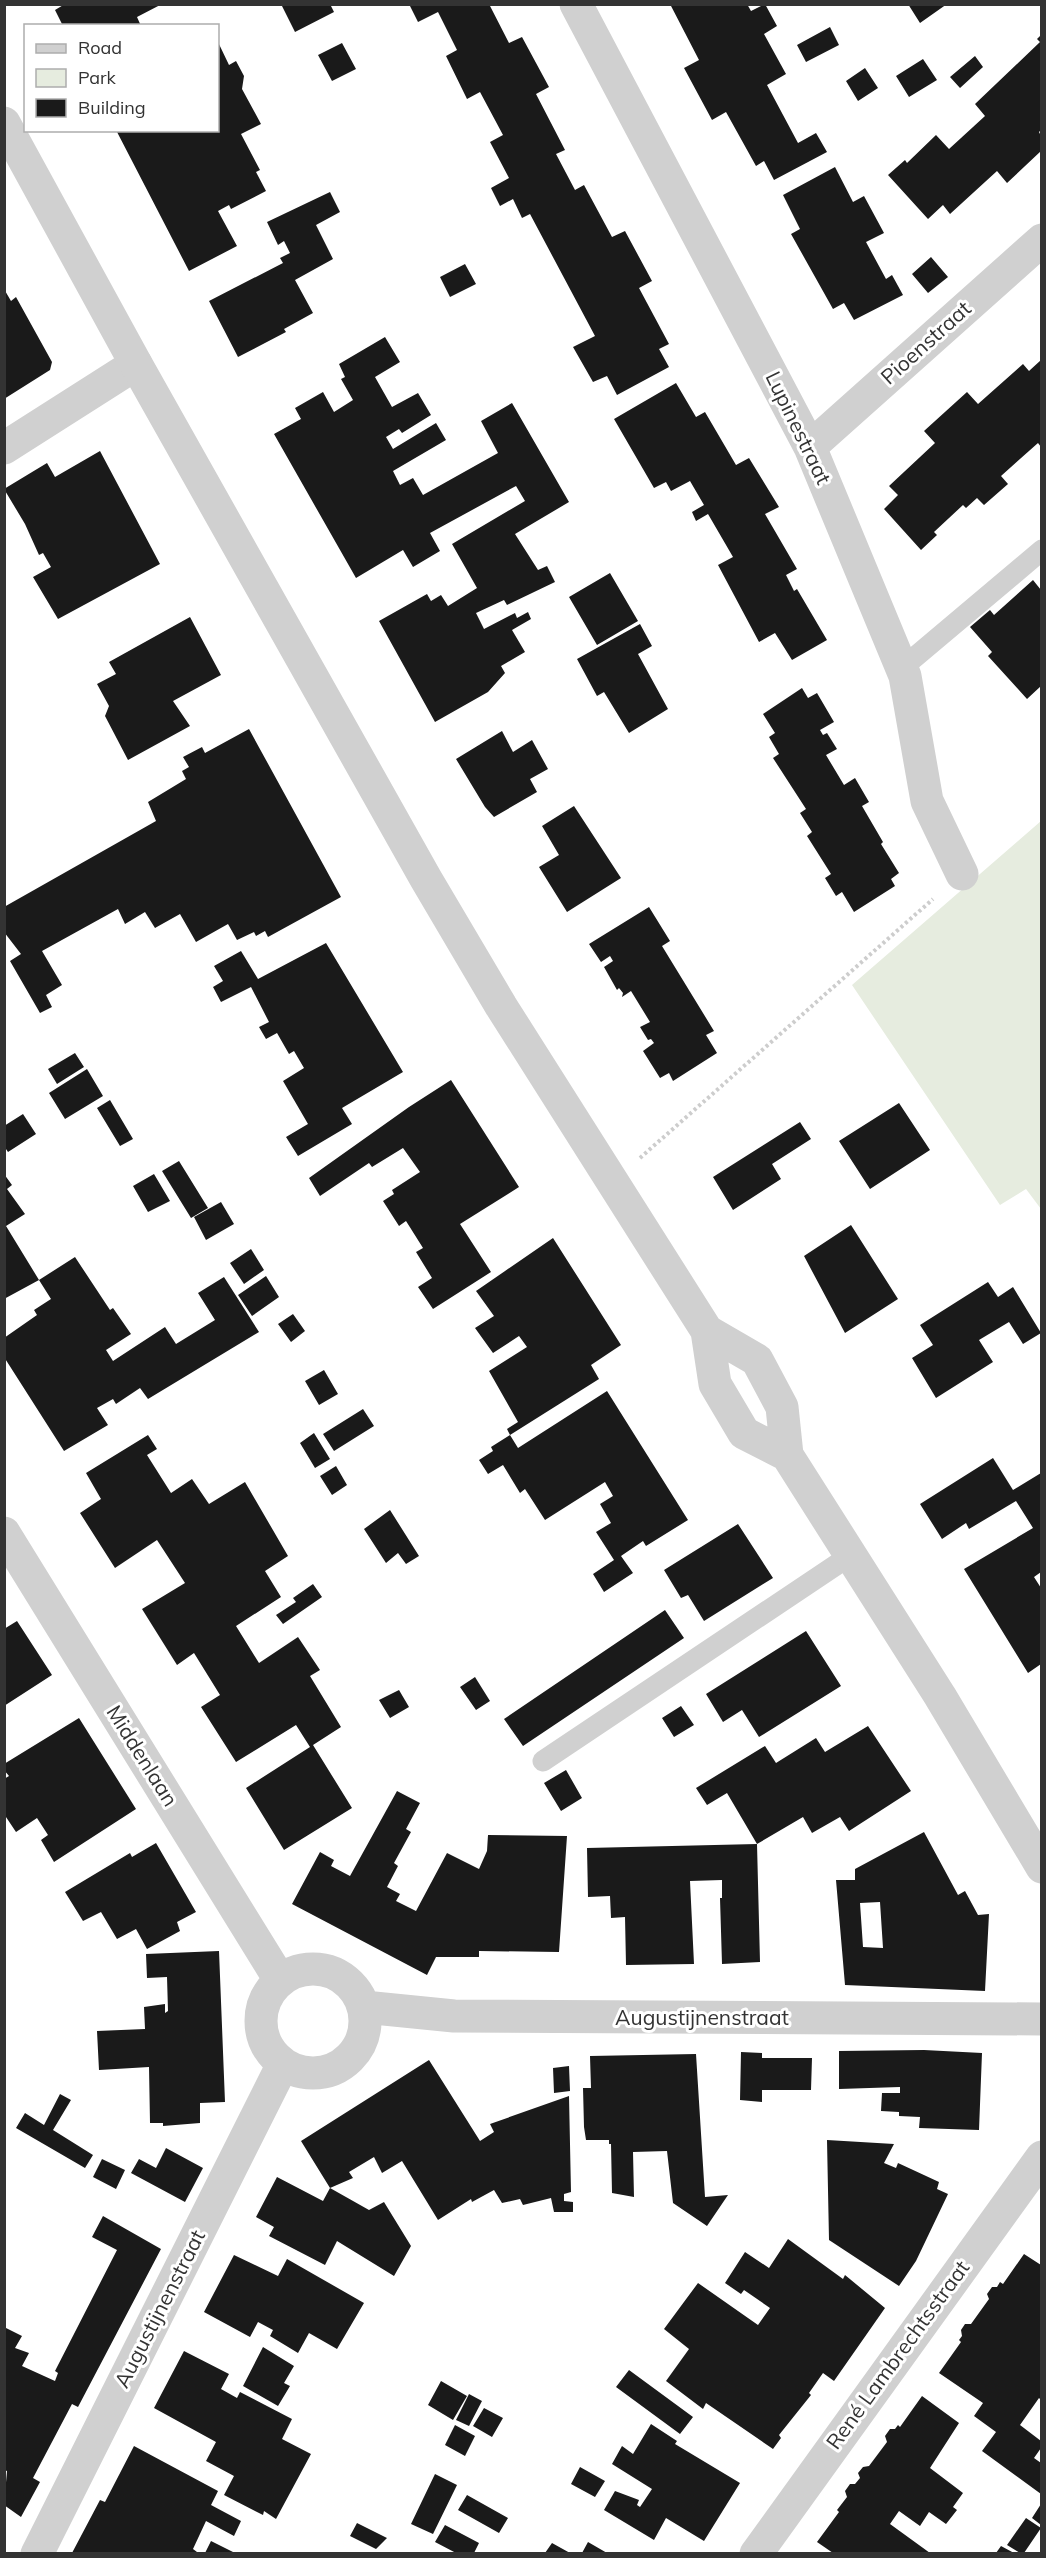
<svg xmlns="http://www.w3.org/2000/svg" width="1046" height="2558" viewBox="0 0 1046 2558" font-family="Mulish,sans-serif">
	<rect width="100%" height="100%" fill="#fff"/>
	<path fill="#e6ecdf" d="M1041 821V1209L1026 1189 1000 1205 852 985Z"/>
	<path fill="#1a1a1a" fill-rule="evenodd" d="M65 4H162L137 17 141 26H63L55 10Z
		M281 4H330L334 12 295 32Z
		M409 4H489L509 43 522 37 549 87 536 94 565 150 556 154 575 190 584 185 612 237 625 231 652 281 639 288 669 344 659 349 669 367 617 395 607 376 593 382 573 347 595 336 530 214 522 218 513 199 500 206 491 188 509 178 490 142 503 135 480 92 467 99 446 56 457 50 438 12 418 22Z
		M670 4H747L751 11 765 4 777 26 764 34 786 74 767 85 798 143 816 133 827 152 774 180 764 161 756 166 726 112 712 120 684 68 699 60Z
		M908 4H947L920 23Z
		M830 27 839 45 806 62 797 45Z
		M1041 35V130L1039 132 1041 136V151L1007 183 997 171 950 214 943 205 928 219 888 175 905 160 907 163 936 135 949 149 985 116 975 104 1040 42 1037 39Z
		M218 42 229 65 236 61 244 76 242 89 261 124 241 134 260 170 256 172 266 191 231 209 229 205 218 211 237 246 189 271 116 130H218Z
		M342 43 356 69 332 81 318 55Z
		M975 56 983 67 960 88 950 77Z
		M923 59 937 80 909 97 896 76Z
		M865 68 878 88 858 101 846 81Z
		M835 167 853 202 864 196 884 233 866 242 886 279 892 275 903 295 854 320 844 303 833 309 791 234 800 229 783 195Z
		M330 192 340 212 316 225 333 259 295 280 313 313 284 329 286 332 238 357 209 301 283 263 280 258 290 253 284 241 278 245 267 222Z
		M931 257 948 277 928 293 912 274Z
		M465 264 476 284 450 297 440 277Z
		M4 289 11 301 16 297 52 362 50 370 4 399Z
		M385 337 400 362 375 377 392 407 418 393 431 415 402 433 399 429 386 437 393 449 436 423 446 440 393 471 400 485 413 478 423 495 498 453 481 421 512 403 569 502 515 534 538 570 547 566 555 582 507 605 504 600 476 613 484 629 515 613 517 618 528 612 531 619 512 630 525 652 501 666 505 673 488 692 435 722 379 621 427 594 431 601 441 595 448 606 477 588 452 544 525 501 516 486 430 533 440 551 413 567 403 550 356 578 274 434 301 419 295 408 323 392 334 412 353 400 341 379 345 377 339 364Z
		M1041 360V447L1038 443 1001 476 1008 484 984 505 977 498 966 508 963 505 934 532 937 535 921 550 884 509 898 495 889 486 935 443 924 431 967 392 978 404 1023 364 1029 371Z
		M676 383 696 417 705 412 736 465 749 458 779 507 765 514 797 569 786 575 794 591 797 589 827 640 792 660 775 633 759 642 718 565 733 557 708 514 696 521 692 512 704 505 690 481 671 491 666 482 654 488 614 419Z
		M100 451 160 564 58 619 33 577 51 567 43 553 39 555 25 524 4 489 47 463 55 477Z
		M610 573 638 621 597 645 569 597Z
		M1033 580 1041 590V686L1027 699 988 656 992 652 970 627 990 610 994 615Z
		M190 617 221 675 173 701 190 726 128 760 105 716 109 706 97 684 116 674 109 662Z
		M640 624 652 646 638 654 668 709 629 733 604 692 597 696 577 659Z
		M802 688 808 698 817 693 834 722 820 730 823 735 827 733 837 749 826 755 844 785 855 778 869 802 862 806 883 842 881 844 899 873 891 879 895 886 854 912 842 892 836 896 825 878 831 874 807 836 812 832 800 813 806 809 773 758 779 754 769 737 775 733 763 714Z
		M249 729 341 897 268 937 265 931 256 936 254 932 237 940 228 924 196 942 180 914 155 928 145 912 125 924 118 909 42 951 62 985 46 995 52 1007 40 1013 10 961 21 954 4 932V907L156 821 148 802 186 779 182 771 189 767 183 757 202 747 205 753Z
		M502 731 513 752 532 740 548 769 530 779 537 792 494 817 485 807 456 759Z
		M574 806 621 878 567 912 539 867 559 855 542 826Z
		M649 907 670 941 662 946 714 1031 706 1035 717 1053 673 1081 669 1073 660 1078 643 1051 654 1043 651 1039 648 1040 640 1027 650 1022 631 991 622 997 623 993 619 988 617 990 604 967 613 961 610 956 601 962 589 944Z
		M326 943 403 1072 342 1108 352 1124 298 1156 286 1137 308 1124 283 1081 304 1068 294 1051 289 1054 277 1033 266 1039 259 1027 269 1022 251 987 221 1002 213 987 223 981 214 966 241 951 258 979Z
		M75 1053 84 1067 57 1084 48 1069Z
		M87 1069 103 1096 65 1119 49 1093Z
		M451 1080 519 1187 460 1224 491 1272 433 1309 418 1287 432 1278 416 1252 423 1248 406 1221 399 1226 383 1201 394 1194 392 1190 420 1172 403 1148 372 1167 369 1163 320 1196 309 1178 409 1107Z
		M110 1100 133 1139 120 1146 97 1108Z
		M899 1103 930 1150 870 1189 839 1141Z
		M23 1114 36 1134 8 1152 4 1146V1126Z
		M800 1122 811 1139 772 1164 781 1179 733 1210 713 1177Z
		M179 1161 208 1208 191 1218 162 1171Z
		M4 1174 12 1185 7 1189 25 1214 6 1226 39 1280 4 1299Z
		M154 1174 170 1201 148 1212 133 1186Z
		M221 1202 234 1224 206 1240 194 1217Z
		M851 1225 898 1299 845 1333 804 1256Z
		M553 1238 621 1345 591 1365 599 1379 510 1435 507 1429 518 1422 489 1371 527 1347 519 1336 493 1353 475 1328 494 1316 476 1291Z
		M251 1249 264 1270 244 1284 230 1263Z
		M75 1257 110 1310 113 1308 131 1334 106 1350 113 1361 165 1327 176 1344 215 1320 198 1293 224 1277 259 1332 148 1399 140 1388 116 1404 113 1399 97 1408 108 1425 64 1451 4 1357V1338L37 1315 34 1310 51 1299 39 1280Z
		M266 1276 279 1297 252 1316 238 1295Z
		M988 1282 998 1297 1013 1287 1041 1333 1023 1344 1009 1322 979 1340 993 1362 936 1398 912 1358 933 1345 920 1325Z
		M293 1314 305 1331 291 1342 278 1324Z
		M324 1370 338 1394 319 1405 305 1381Z
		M607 1391 688 1520 646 1546 643 1541 621 1556 633 1573 604 1592 593 1574 614 1560 596 1532 611 1523 600 1504 613 1496 605 1482 545 1520 525 1489 520 1493 503 1465 488 1474 479 1460 493 1451 491 1447 510 1435 518 1448Z
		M363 1409 374 1426 334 1451 323 1434Z
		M314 1433 330 1459 315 1468 300 1443Z
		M148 1435 157 1449 147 1455 171 1493 192 1479 209 1504 245 1482 288 1556 265 1571 281 1597 236 1626 259 1663 298 1637 320 1670 310 1676 341 1727 313 1745 352 1808 284 1850 246 1788 310 1747 296 1725 236 1762 201 1707 220 1695 194 1653 177 1665 142 1609 185 1583 157 1540 115 1568 80 1513 101 1499 86 1473Z
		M993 1458 1013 1490 1041 1473V1572L1034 1577 1041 1588V1664L1028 1673 964 1569 1033 1528 1016 1501 969 1529 966 1523 942 1539 920 1504Z
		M336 1466 347 1485 332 1495 320 1476Z
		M390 1510 419 1556 406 1564 398 1553 386 1563 364 1529Z
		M738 1524 773 1578 704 1621 688 1595 681 1598 664 1570Z
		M313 1584 322 1597 283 1624 276 1615 296 1602 293 1598Z
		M665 1610 684 1638 523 1746 504 1719Z
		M17 1621 52 1675 4 1706V1629Z
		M806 1631 841 1686 759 1737 742 1710 723 1722 706 1694Z
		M475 1677 490 1701 476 1710 460 1687Z
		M399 1690 409 1707 390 1718 379 1700Z
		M681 1706 694 1725 674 1737 662 1718Z
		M79 1718 136 1809 54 1862 41 1840 48 1835 37 1818 16 1832 4 1814V1779L9 1776 4 1770V1764Z
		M868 1726 911 1791 849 1831 840 1817 812 1833 803 1817 757 1844 760 1962 722 1964 720 1898H722V1880L690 1881 694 1964 626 1965 625 1917 611 1918 610 1896 588 1897 587 1848 757 1844 727 1793 707 1805 696 1788 765 1746 776 1763 816 1738 825 1752Z
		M566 1770 582 1798 561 1811 544 1783Z
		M397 1791 420 1803 406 1829 411 1832 394 1863 398 1866 387 1887 400 1894 396 1901 416 1911 447 1853 479 1869 487 1851 488 1835 567 1836 559 1952 479 1951V1957H436L427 1975 292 1904 320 1852 334 1860 331 1866 350 1876Z
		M924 1832 958 1895 965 1891 978 1915 989 1914 985 1991 845 1985 836 1880H855V1869ZM880 1902 883 1948 863 1947 860 1903Z
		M156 1843 196 1912 177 1922 180 1931 147 1949 136 1929 117 1939 101 1912 83 1921 65 1892 130 1853 132 1857Z
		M219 1951 225 2102 200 2103V2123L163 2126V2123H150L149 2067 99 2070 97 2031 145 2029 144 2007 165 2004V2013L168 2011 167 1977 147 1978 146 1954Z
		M924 2050 982 2053 979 2130 919 2128 920 2117 899 2116V2112L881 2111 882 2093H900V2087L839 2089V2051Z
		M741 2052 762 2053V2058H812L811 2090H762V2102L740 2100Z
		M696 2054 705 2197 728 2195 707 2226 673 2203 667 2151 633 2152 634 2197 612 2193 611 2144H609V2140H586L584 2127 583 2088H591L590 2056Z
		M429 2060 480 2141 494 2132 490 2124 569 2096 571 2192 564 2194V2201L573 2202V2212H554L551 2198 523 2205 520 2199 502 2203 494 2190 472 2202 471 2199 438 2220 402 2161 382 2173 374 2157 349 2172 353 2178 330 2188 369 2210 384 2202 411 2246 394 2276 337 2241 325 2265 269 2236 274 2227 256 2217 277 2177 323 2201 330 2188 301 2141Z
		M569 2066 570 2091 554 2093 553 2068Z
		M60 2094 71 2100 53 2130 93 2155 85 2168 16 2128 25 2113 44 2125Z
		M827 2140 894 2144 884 2163 896 2168 898 2163 939 2182 937 2189 948 2194 916 2261 899 2286 829 2240Z
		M166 2148 203 2168 185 2202 131 2173 139 2159 156 2168Z
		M102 2159 125 2170 116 2189 93 2177Z
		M103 2216 161 2249 78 2407 72 2404 33 2478 40 2482 21 2517 4 2505 7 2471 4 2470V2331L6 2328 22 2336 15 2348 29 2353 22 2366 55 2381 58 2373 55 2371 117 2250 92 2237Z
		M788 2239 843 2279 845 2275 885 2308 834 2381 823 2373 809 2393 811 2395 779 2435 781 2438 773 2449 706 2403 703 2409 666 2381 689 2349 664 2329 698 2283 758 2325 770 2308 744 2290 741 2294 725 2283 745 2252 769 2268Z
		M1024 2254 1041 2265V2400L1039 2398 1020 2425 1041 2441V2448L1034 2458 1041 2463V2494L982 2451 996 2432 974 2416 983 2403 939 2373 961 2342 959 2340 962 2336 961 2330 965 2324H971L989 2299 987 2294 992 2287H997L1000 2282 1003 2284Z
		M234 2255 278 2276 287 2259 364 2303 337 2349 309 2333 298 2353 270 2336 273 2330 258 2322 250 2337 204 2312Z
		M263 2347 294 2366 284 2383 290 2386 278 2406 243 2386Z
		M184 2351 229 2374 221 2389 237 2398 240 2392 292 2419 282 2439 311 2454 276 2519 264 2511 263 2515 224 2495 234 2476 206 2461 216 2442 154 2408Z
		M629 2370 693 2417 680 2434 616 2387Z
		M441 2381 467 2396 453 2420 428 2405Z
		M469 2394 482 2401 469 2426 456 2420Z
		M922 2396 959 2423 930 2468 963 2493 953 2507 957 2510 946 2524 929 2512 920 2526 899 2511 890 2524 930 2553H833L817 2542 839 2512 837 2510 847 2497 845 2491 850 2484H855L860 2478 858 2473 863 2467 869 2466 887 2442 885 2436 890 2429H895L898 2425 900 2427Z
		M484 2408 503 2418 492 2437 473 2426Z
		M651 2424 677 2441 675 2444 740 2483 704 2541 666 2518 654 2540 604 2510 615 2491 639 2500 637 2505 640 2507 652 2489 612 2464 622 2446 633 2454Z
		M455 2425 475 2436 465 2456 445 2445Z
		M134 2446 218 2491 211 2505 241 2521 234 2536 206 2521 193 2549 197 2552 196 2553H72L100 2500 105 2502Z
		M580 2467 605 2481 595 2497 571 2484Z
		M435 2474 457 2485 433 2534 411 2524Z
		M467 2495 508 2518 499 2533 458 2510Z
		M1041 2504V2525L1032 2518Z
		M1026 2518 1041 2528 1024 2553H1020L1007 2545Z
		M357 2523 387 2538 376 2549 350 2536Z
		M445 2525 479 2543 474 2553H456L435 2542Z
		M211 2541 235 2553H205Z
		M588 2542 607 2553H582Z
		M552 2543 570 2553H545Z
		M1001 2546 1014 2553H996Z"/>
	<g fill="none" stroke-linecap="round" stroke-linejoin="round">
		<path stroke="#cdcdcd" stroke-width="4" stroke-dasharray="3 3" stroke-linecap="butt" d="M640 1158 933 899"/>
		<path stroke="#d0d0d0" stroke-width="21" d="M902 668 1042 550
			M543 1761 851 1555"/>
		<path stroke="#d0d0d0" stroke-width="33" d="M576 4 810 447 905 676 927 801 962 874
			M810 447 1042 240
			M4 448 136 364
			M4 1533 280 1980
			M261 2021a52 52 0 1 1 104 0a52 52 0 1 1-104 0Z
			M364 2007 454 2016 1042 2019
			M37 2554 283 2064
			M756 2554 1042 2157"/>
		<path stroke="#d0d0d0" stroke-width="33" d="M4 123 136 364 426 879 501 1006 707 1331 715 1384 744 1433 787 1455
			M707 1331 757 1360 782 1407 787 1455 940 1696 1042 1867"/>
	</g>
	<g text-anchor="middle" stroke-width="6" stroke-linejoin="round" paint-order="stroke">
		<g font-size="21" fill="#333" stroke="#fff">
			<text transform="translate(926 343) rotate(-42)" y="7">Pioenstraat</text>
			<text transform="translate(798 428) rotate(64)" y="7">Lupinestraat</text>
			<text transform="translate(142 1756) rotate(58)" y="7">Middenlaan</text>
			<text x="702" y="2025">Augustijnenstraat</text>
			<text transform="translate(160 2309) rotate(-63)" y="7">Augustijnenstraat</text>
			<text transform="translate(898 2355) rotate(-54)" y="7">René Lambrechtsstraat</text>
		</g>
	</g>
	<rect width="1046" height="2558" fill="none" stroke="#333333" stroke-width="12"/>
	<rect x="24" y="24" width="195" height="108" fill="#ffffff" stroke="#adadad" stroke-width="1.5"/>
	<rect x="36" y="44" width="30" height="9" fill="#d0d0d0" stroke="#adadad" stroke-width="1.5"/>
	<text x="78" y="54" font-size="18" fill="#333333">Road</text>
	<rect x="36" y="69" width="30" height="18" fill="#e6ecdf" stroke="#adadad" stroke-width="1.5"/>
	<text x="78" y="84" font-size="18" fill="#333333">Park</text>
	<rect x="36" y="99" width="30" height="18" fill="#1a1a1a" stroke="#adadad" stroke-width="1.5"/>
	<text x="78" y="114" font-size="18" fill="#333333">Building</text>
</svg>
